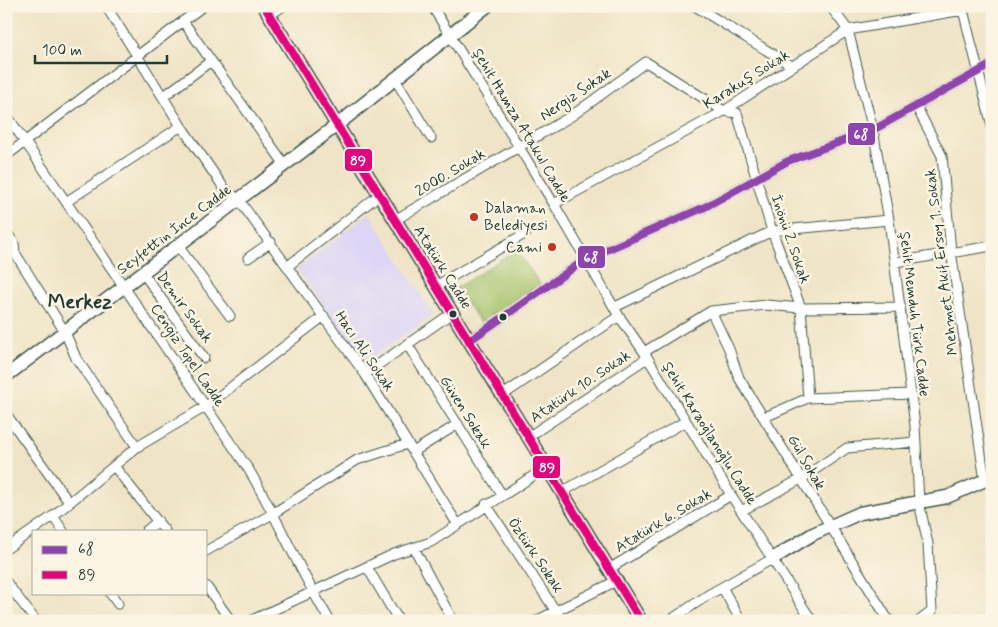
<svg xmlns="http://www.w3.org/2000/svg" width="998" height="627" viewBox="0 0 998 627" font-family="Mynerve,sans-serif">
	<rect width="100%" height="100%" fill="#fcf5e5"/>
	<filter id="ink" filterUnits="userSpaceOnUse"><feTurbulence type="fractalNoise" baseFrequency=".02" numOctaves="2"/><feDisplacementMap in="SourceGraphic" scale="10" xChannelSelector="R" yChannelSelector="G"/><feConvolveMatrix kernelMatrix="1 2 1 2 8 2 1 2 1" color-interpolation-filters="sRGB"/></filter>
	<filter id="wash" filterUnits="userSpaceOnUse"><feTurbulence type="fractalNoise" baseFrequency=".0096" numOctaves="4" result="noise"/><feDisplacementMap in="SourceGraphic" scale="20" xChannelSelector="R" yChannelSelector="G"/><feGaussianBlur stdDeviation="1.12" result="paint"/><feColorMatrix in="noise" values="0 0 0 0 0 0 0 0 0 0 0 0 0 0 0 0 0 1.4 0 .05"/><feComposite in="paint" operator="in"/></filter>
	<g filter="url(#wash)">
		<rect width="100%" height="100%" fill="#efe4c5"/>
		<path fill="#dcd5f6" d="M369 213 434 315 368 360 361 358 297 269Z"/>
		<path fill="#a4c26a" stroke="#62804f" d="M516 250 540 284 480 322 456 288Z"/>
	</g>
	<g filter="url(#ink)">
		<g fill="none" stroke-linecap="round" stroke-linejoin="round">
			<g stroke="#3e564a" stroke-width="11">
				<path id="street" d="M106 6 181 126 224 188 239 200 365 374 458 525
					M432 6 554 204 619 316 644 352 731 495 812 621
					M695 6 792 66
					M830 6 848 30 873 130 889 220 915 426 919 502 928 544 932 611 919 621
					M962 6 992 126
					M270 15 283 6
					M183 21 285 165
					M395 79 431 138
					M164 96 211 61
					M916 106 942 156 951 251 985 481
					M6 114 249 470C278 519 300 572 330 621
					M6 156 203 6
					M66 202 181 126
					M554 204 724 111 848 30 963 10 969 6
					M395 220 573 115 646 62 724 111 737 113 772 231 801 308 808 398
					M6 232 14 243 15 253 65 332 76 358 137 447
					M178 246 230 316
					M248 258 271 242
					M896 262 992 246
					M288 266 379 195
					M143 273 204 358
					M436 286 526 233
					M615 307 772 231 889 220
					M711 311 729 349 739 378 889 621
					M469 341 586 259 705 207 788 161 873 130 992 64
					M407 344 502 495
					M644 352 711 311 766 305 801 308 901 307
					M365 374 452 313
					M503 395 619 316
					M6 414 68 501
					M765 417 808 398 911 394
					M528 437 647 358
					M413 452 458 424
					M114 466 165 531
					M562 492 686 421
					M486 504 562 621
					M741 511 801 479 847 448 916 442
					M53 516 63 531
					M146 531 158 521
					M414 548 453 621
					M6 549 53 516 137 447 205 407 324 316
					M206 551 274 513 357 460 407 444
					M367 567 399 621
					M609 569 731 495
					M6 582 36 621
					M206 586 231 621
					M722 587 741 621
					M110 593 118 604
					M250 621 394 554 431 542 547 467
					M536 621 616 581
					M669 621 708 595 772 559"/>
			</g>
			<g stroke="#3e564a" stroke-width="15">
				<path id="secondary" d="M264 6 641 621
					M6 376 337 125 487 6
					M772 559 813 534 860 513 947 497 992 477"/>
			</g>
			<use href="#street" stroke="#fff" stroke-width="9"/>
			<use href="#secondary" stroke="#fff" stroke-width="12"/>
			<g stroke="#fcf5e5" stroke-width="11">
				<path id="bus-1" d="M469 341 586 259 705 207 788 161 873 130 992 64"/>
			</g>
			<g stroke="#fcf5e5" stroke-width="11">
				<path id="bus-2" d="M264 6 641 621"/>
			</g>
			<use href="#bus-1" stroke="#8e44ad" stroke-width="8"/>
			<use href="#bus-2" stroke="#e5007d" stroke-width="8"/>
		</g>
	</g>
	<g fill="#c8321e" stroke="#fcf5e5" stroke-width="2">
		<circle cx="474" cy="217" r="5"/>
		<circle cx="552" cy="247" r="5"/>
	</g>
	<g fill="#1f3d34" stroke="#fcf5e5" stroke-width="2">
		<circle cx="453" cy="314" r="4.5"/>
		<circle cx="503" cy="317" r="4.5"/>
	</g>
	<g text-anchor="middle" stroke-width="5" stroke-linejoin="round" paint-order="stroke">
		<g font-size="15" fill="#1f3d34" stroke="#fcf5e5">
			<text transform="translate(746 79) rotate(-32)" y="5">Karakuş Sokak</text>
			<text transform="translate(575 94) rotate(-34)" y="5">Nergiz Sokak</text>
			<text transform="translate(522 125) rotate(59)" y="5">Şehit Hamza Atakul Cadde</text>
			<text transform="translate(450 172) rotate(-31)" y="5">2000. Sokak</text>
			<text transform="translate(174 229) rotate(-37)" y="5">Seyfettin İnce Cadde</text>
			<text transform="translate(791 239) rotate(71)" y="5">İnönü 2. Sokak</text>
			<text transform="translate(941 262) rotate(-97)" y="5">Mehmet Akif Ersoy 1. Sokak</text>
			<text transform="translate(443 267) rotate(58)" y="5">Atatürk Cadde</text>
			<text transform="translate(185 307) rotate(54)" y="5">Demir Sokak</text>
			<text transform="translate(915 314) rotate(83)" y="5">Şehit Memduh Türk Cadde</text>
			<text transform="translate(365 351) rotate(56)" y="5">Hacı Ali Sokak</text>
			<text transform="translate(188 355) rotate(56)" y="5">Cengiz Topel Cadde</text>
			<text transform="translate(580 386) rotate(-34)" y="5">Atatürk 10. Sokak</text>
			<text transform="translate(466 412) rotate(58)" y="5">Güven Sokak</text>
			<text transform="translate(710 433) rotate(58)" y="5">Şehit Karaoğlanoğlu Cadde</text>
			<text transform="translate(807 462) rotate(60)" y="5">Gül Sokak</text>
			<text transform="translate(663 520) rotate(-31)" y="5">Atatürk 6. Sokak</text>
			<text transform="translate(536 555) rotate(56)" y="5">Öztürk Sokak</text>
		</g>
		<g font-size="15" fill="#1f3d34" stroke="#fcf5e5" text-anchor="start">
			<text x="484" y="213">Dalaman<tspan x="484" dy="17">Belediyesi</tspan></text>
			<text x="542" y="252" text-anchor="end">Cami</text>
		</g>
		<g font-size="20" font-weight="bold" fill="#1f3d34" stroke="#fcf5e5">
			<text x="80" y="308">Merkez</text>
		</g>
	</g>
	<g stroke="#fcf5e5" stroke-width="2">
		<rect x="847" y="122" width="29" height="24" rx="5" fill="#8e44ad"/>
		<rect x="344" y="148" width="29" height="24" rx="5" fill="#e5007d"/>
		<rect x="577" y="245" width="29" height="24" rx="5" fill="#8e44ad"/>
		<rect x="532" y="455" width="29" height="24" rx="5" fill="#e5007d"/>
	</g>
	<g font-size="14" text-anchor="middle" font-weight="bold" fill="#fff">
		<text x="861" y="139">68</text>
		<text x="358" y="165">89</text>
		<text x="591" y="262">68</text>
		<text x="547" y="472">89</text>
	</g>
	<rect width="998" height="627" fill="none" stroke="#fcf5e5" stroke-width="25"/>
	<rect x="32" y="530" width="175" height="65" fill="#fcf5e5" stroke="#a4ab9e"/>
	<rect x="42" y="546" width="25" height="8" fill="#8e44ad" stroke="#a4ab9e"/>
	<text x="78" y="554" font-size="15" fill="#1f3d34">68</text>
	<rect x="42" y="571" width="25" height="8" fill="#e5007d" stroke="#a4ab9e"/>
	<text x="78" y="580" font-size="15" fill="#1f3d34">89</text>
	<path d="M35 55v8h132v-8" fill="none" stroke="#1f3d34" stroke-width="2.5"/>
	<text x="42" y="55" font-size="15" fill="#1f3d34" stroke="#fcf5e5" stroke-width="4" paint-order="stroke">100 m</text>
</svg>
